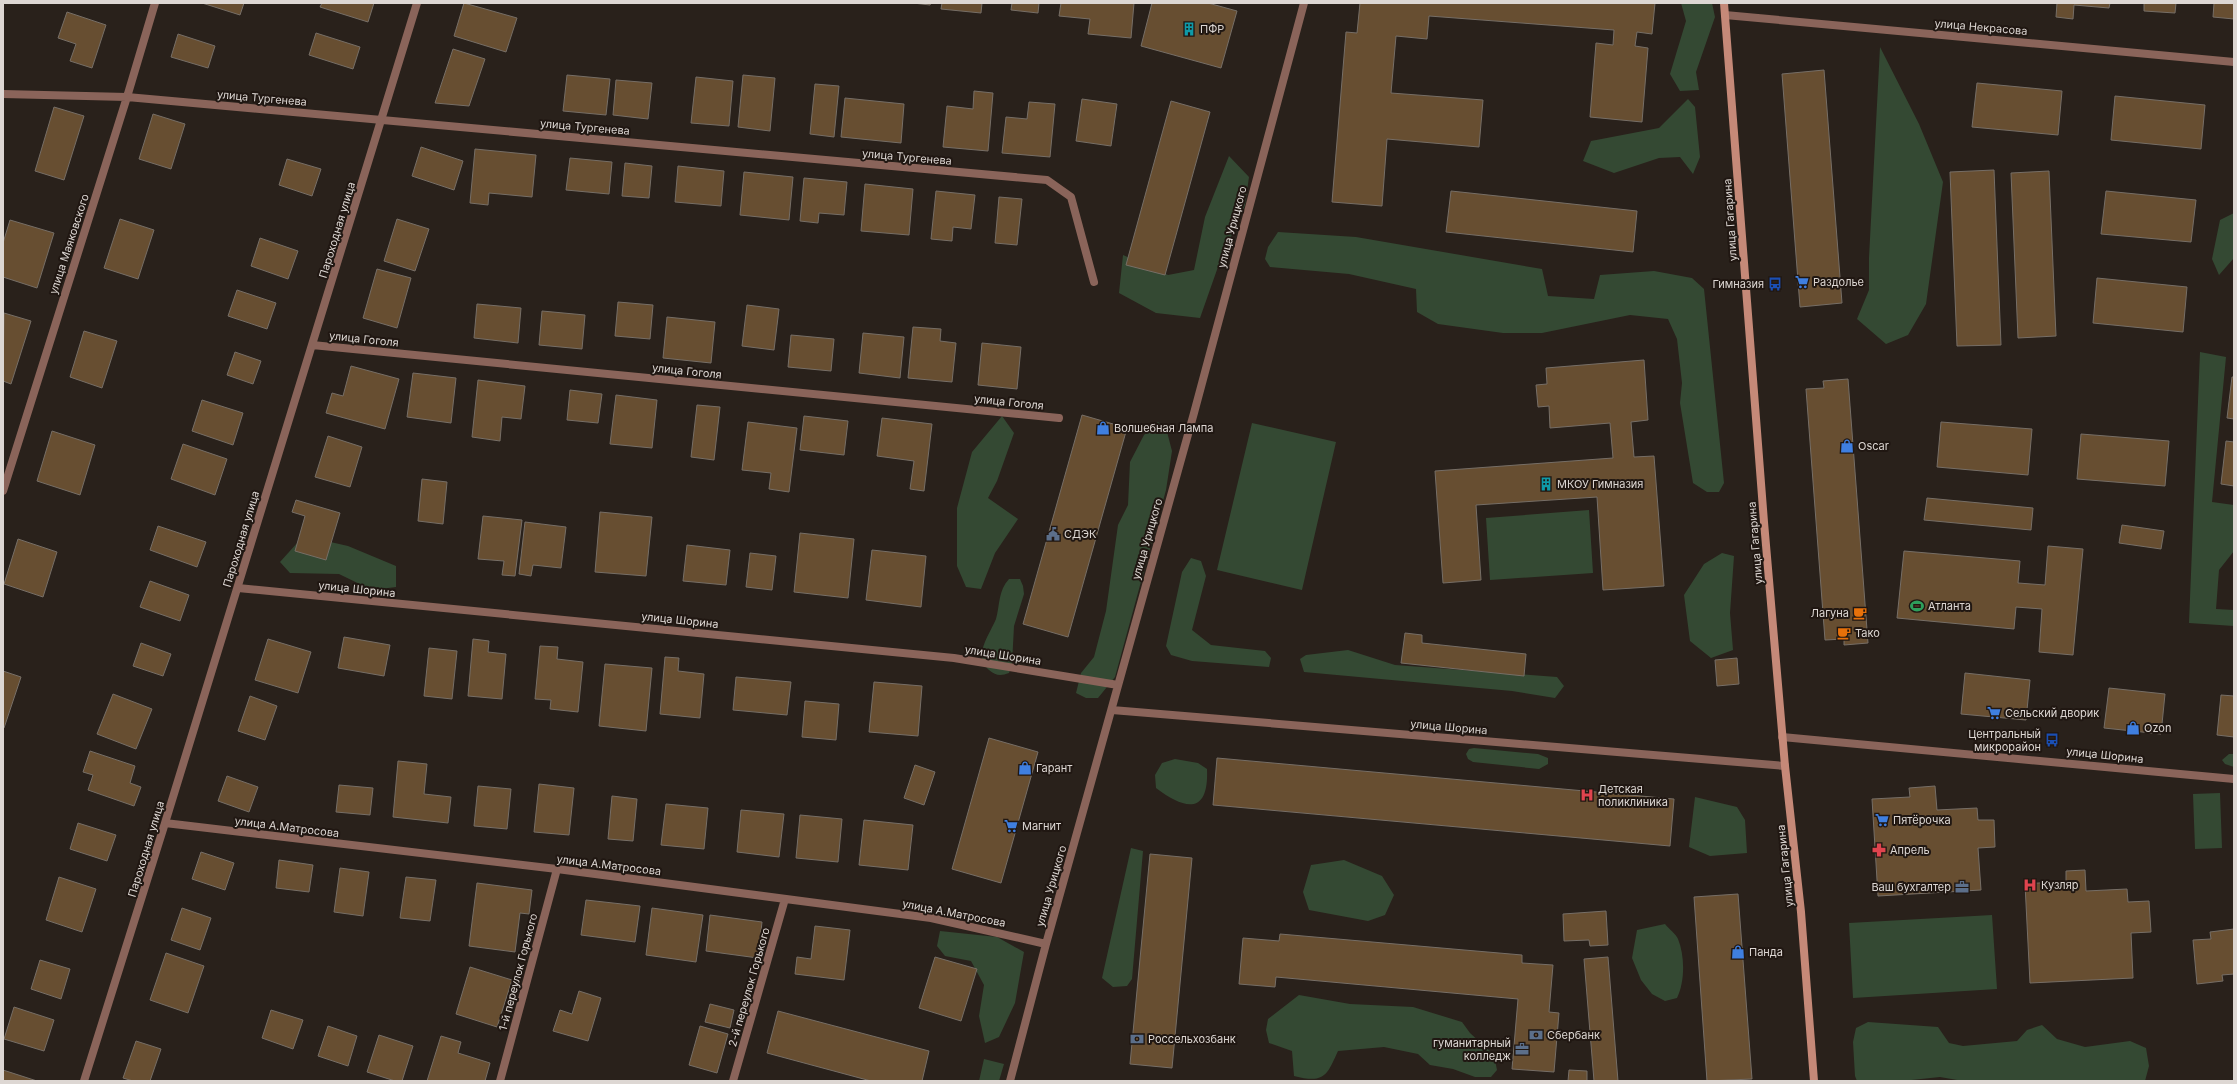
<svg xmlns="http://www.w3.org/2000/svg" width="2237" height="1084" viewBox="0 0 2237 1084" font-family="Inter,sans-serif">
	<rect width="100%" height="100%" fill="#29211b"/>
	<path fill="#344933" d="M1681 3H1712L1715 17 1696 72 1699 90 1680 91 1670 74 1686 21Z
		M1880 47 1919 124 1943 182 1926 304 1908 335 1886 344 1857 319 1869 290V258Z
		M1688 99 1695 107 1700 157 1693 174 1680 157 1659 158 1614 173 1583 161 1591 141 1659 128Z
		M1229 156 1249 177 1245 205 1219 264 1200 318 1156 313 1119 293 1123 255 1168 275 1194 270 1205 217Z
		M2234 213V258L2219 275 2212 259 2220 220Z
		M1278 232 1356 237 1542 269 1548 296 1594 299 1600 275 1654 271 1692 278 1704 289 1724 483 1719 492H1707L1693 483 1680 403 1682 383 1677 339 1668 319 1630 315 1542 333H1503L1438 324 1417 312 1416 289 1349 274 1270 267 1265 259 1268 247Z
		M2200 352 2226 357 2212 502 2234 505V551L2219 570 2216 609 2234 610V626L2189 623Z
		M1002 416 1014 433 997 481 988 498 1018 519 995 553 981 589 966 587 957 566V508L972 452Z
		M1158 422 1166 428 1172 451 1166 490 1115 677 1098 698H1086L1076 693 1081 673 1094 657 1106 611 1118 525 1128 505 1130 462 1144 435Z
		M1252 423 1336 442 1302 590 1217 570Z
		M1589 510 1593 573 1490 580 1486 518Z
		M326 541 348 546 396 566V587L372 590 339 574 290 573 280 562 298 542Z
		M1722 553 1734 556 1730 613 1733 650 1711 658 1690 641 1684 595 1704 564Z
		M1191 558 1201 561 1206 576 1192 630 1211 645 1265 651 1271 658 1269 667 1192 661 1171 655 1166 646 1182 572Z
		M1009 579H1020L1023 586 1024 594 1014 626 1012 664 1009 673C1001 676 996 676 989 670 972 656 990 634 996 619 1000 605 998 591 1009 579Z
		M1348 650 1395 665 1557 677 1564 686 1555 698 1512 691 1304 672 1300 659 1306 655Z
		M1474 748 1538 754 1548 758V764L1539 769 1473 762 1468 759 1466 754 1469 749Z
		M2229 754H2234V767L2225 764 2222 760Z
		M1175 759 1198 763 1207 769C1209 815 1185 810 1156 788L1155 775 1162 763Z
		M2220 793 2222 848 2195 849 2193 794Z
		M1695 797 1737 807 1745 820 1747 853 1710 856 1689 847Z
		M1131 848 1143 851 1132 979 1127 986 1113 987 1102 978Z
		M1344 860 1382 876 1394 895 1385 915 1368 921 1309 910 1303 892 1311 865Z
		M1992 915 1997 989 1853 998 1849 923Z
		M1665 924C1669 929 1676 934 1678 939 1685 956 1685 982 1677 998L1665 1001 1652 994 1641 980 1632 958 1637 930Z
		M940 931 997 937 1024 952 1015 1003 999 1037 985 1043 979 1016 984 985 971 961 945 956 937 946Z
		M1299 995 1350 1004 1413 1007 1462 1022 1470 1033 1494 1055 1497 1070 1491 1077H1475L1453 1069 1430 1065 1418 1054 1384 1047 1338 1051C1327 1075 1325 1084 1294 1076L1292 1051 1269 1043 1266 1030 1268 1019Z
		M1868 1022 1938 1027 1949 1043 1963 1046 2017 1041 2027 1030 2042 1025 2057 1039 2085 1047 2130 1041 2146 1048 2149 1066 2145 1081H1963L1940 1077 1902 1081H1857L1855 1076 1853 1042 1856 1028Z
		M984 1059 1004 1064 999 1081H979Z"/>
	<path fill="#674e31" stroke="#766e66" d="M202 3H244L240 15Z
		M322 3H374L368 22 320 7Z
		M464 3 517 18 506 52 454 36Z
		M913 3H931L930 5Z
		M942 3H982L981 13 941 9Z
		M1012 3H1039L1038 13 1011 10Z
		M1061 3H1134L1131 38 1088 34 1090 19 1059 16Z
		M1152 3H1208L1237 11 1221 68 1141 46Z
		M1360 3H1655L1652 34 1637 32 1635 46 1648 48 1642 122 1590 117 1596 43 1613 45 1614 30 1429 16 1427 39 1396 36 1391 93 1483 100 1479 147 1387 139 1382 206 1332 202 1346 32 1357 33Z
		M2057 3H2110L2109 8 2074 5 2073 19 2056 17Z
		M2144 3H2176L2175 13 2144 11Z
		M2214 3H2234V19L2213 17Z
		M67 12 106 25 92 68 70 61 76 44 58 38Z
		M316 33 360 47 353 69 309 55Z
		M178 34 215 46 208 68 171 57Z
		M453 49 485 59 469 106 435 103Z
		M1824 70 1842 303 1800 307 1782 74Z
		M567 75 610 79 606 115 563 111Z
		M743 75 775 78 770 131 738 127Z
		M696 77 733 81 729 126 691 123Z
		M616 80 652 83 648 119 613 115Z
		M1977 83 2062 91 2058 135 1972 127Z
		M815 84 839 86 834 137 810 134Z
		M974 91 993 93 988 151 943 147 947 106 973 109Z
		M2115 96 2205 105 2201 149 2111 140Z
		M845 98 904 104 901 143 841 137Z
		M1082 99 1117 104 1111 146 1076 141Z
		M1171 101 1210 112 1165 275 1126 265Z
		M1029 102 1055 104 1050 157 1002 153 1006 117 1027 119Z
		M54 107 84 116 64 180 35 171Z
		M153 114 185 124 171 169 139 159Z
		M421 147 463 161 454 190 412 176Z
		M475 149 536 155 532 197 489 193 488 205 470 203Z
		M570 158 612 162 609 194 566 190Z
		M287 159 321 169 312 196 279 185Z
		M625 163 652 166 649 198 622 196Z
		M678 166 724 171 721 206 675 202Z
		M1994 170 2001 345 1957 346 1950 172Z
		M2049 171 2056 336 2018 338 2011 173Z
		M744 172 793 177 789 220 740 215Z
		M804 178 847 182 844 215 819 213 818 223 800 221Z
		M865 184 913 189 909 235 861 231Z
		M936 191 975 195 971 229 953 227 952 241 931 239Z
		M1451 191 1637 211 1633 252 1446 232Z
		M2106 191 2196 200 2191 242 2101 234Z
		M999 197 1022 199 1017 245 995 243Z
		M120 219 154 230 138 279 104 268Z
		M397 219 429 229 415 271 384 261Z
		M10 220 54 233 37 288 3 277V243Z
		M260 238 298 251 288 279 251 266Z
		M377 269 411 278 397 328 363 318Z
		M2097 278 2187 287 2183 332 2093 323Z
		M237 290 276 303 267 329 228 316Z
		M618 302 653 305 650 339 615 336Z
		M477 304 521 308 518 343 474 338Z
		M747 305 779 309 774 350 742 346Z
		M542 311 585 315 582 349 539 345Z
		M4 313 31 321 11 384 3 381Z
		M667 317 715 322 711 363 663 358Z
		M913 327 941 329 940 341 956 343 952 382 908 378Z
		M84 331 117 341 102 388 70 377Z
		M863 333 904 337 900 378 859 373Z
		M791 335 834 339 831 371 788 367Z
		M982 343 1021 347 1017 389 978 385Z
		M235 352 261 361 253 384 227 375Z
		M1644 360 1648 420 1631 422 1634 457 1654 456 1664 586 1603 590 1597 497 1476 505 1481 580 1443 583 1435 471 1613 458 1610 423 1550 428 1549 406 1538 407 1536 385 1547 384 1546 368Z
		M351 366 399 379 385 429 326 413 332 393 343 396Z
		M413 373 456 378 451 423 407 417Z
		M2232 377H2234V419L2227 418Z
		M1848 379 1868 643 1844 645V639L1825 640 1806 389 1824 388 1823 381Z
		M478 380 525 386 521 419 502 417 500 441 472 437Z
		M570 390 602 394 598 423 567 420Z
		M616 395 657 400 652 448 610 444Z
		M202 400 243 413 233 445 192 431Z
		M697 405 720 407 714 460 691 457Z
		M1082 415 1127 428 1068 637 1023 624Z
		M804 416 848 421 844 455 800 450Z
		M882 418 932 424 924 491 910 489 914 461 877 456Z
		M748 422 797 428 789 492 769 489 771 473 742 470Z
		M1941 422 2032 429 2028 475 1937 467Z
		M52 431 95 445 80 495 37 481Z
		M2081 434 2169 441 2165 486 2077 479Z
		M328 436 362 447 350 487 315 477Z
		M2226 441 2234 442V486L2221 484Z
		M183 444 227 459 215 495 171 479Z
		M422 479 447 482 443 524 418 521Z
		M1927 498 2033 508 2031 530 1924 520Z
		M296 500 340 513 326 560 295 551 305 516 292 512Z
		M600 512 652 517 646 576 595 572Z
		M483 516 522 520 515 576 502 575 504 561 478 559Z
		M525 522 566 527 561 568 533 565 531 576 519 574Z
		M2122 525 2164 531 2161 549 2119 543Z
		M158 526 206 542 197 567 150 550Z
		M800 533 854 539 848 598 794 592Z
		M18 539 57 552 43 597 4 584Z
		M687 545 730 550 726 585 683 581Z
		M2048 546 2083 549 2073 655 2039 652 2042 609 2016 607 2014 629 1897 618 1904 551 2020 561 2018 583 2045 585Z
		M872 550 926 556 921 607 866 600Z
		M750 553 776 556 772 590 746 587Z
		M150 581 189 595 180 621 140 607Z
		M1405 633 1422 635V643L1526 654 1524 676 1401 663Z
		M344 637 390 645 384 676 338 668Z
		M268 639 311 652 298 693 255 680Z
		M473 639 489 641 488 652 506 654 502 699 468 696Z
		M141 643 171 654 163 676 133 666Z
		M540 646 558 647 557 659 583 662 578 712 550 709 551 700 535 699Z
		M429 648 457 651 452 699 424 696Z
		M665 657 679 658 678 671 704 674 700 718 660 714Z
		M1737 658 1739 684 1717 686 1715 660Z
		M605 664 652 668 646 731 599 726Z
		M3 671 21 677 4 728H3Z
		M1965 673 2030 680 2026 720 1961 714Z
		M736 677 791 682 787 715 733 710Z
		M874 682 922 686 918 736 869 732Z
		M2109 688 2165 694 2161 734 2104 728Z
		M113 694 152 709 136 749 97 734Z
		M2221 695 2234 696V737L2217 735Z
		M250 696 277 706 265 740 238 731Z
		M805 701 839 704 836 740 802 737Z
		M989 738 1038 752 1001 883 952 869Z
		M90 751 135 766 130 783 141 787 134 806 88 790 93 775 83 772Z
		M1217 758 1674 799 1670 846 1213 805Z
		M398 761 427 764 424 794 451 797 448 823 393 817Z
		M915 765 935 772 924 805 904 798Z
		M227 776 258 787 249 812 218 801Z
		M539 784 574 788 569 835 534 832Z
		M339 785 373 788 370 815 336 812Z
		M478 786 511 789 507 829 474 826Z
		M1935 786 1937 810 1977 808 1978 820H1994L1995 847 1978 848 1981 890 1878 896 1872 799 1910 797 1909 788Z
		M612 796 637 799 633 841 608 839Z
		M666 804 708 808 704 849 661 845Z
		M741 810 784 814 779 857 737 852Z
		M800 815 842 819 838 862 796 858Z
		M864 820 913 825 908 870 859 865Z
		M78 823 116 835 107 861 70 849Z
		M201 852 234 863 225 890 192 879Z
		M1150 854 1192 858 1172 1068 1130 1064Z
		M279 860 313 865 309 892 276 888Z
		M340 868 369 872 363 916 334 912Z
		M2085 870 2086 891 2127 889 2128 902 2149 901 2151 932 2131 933 2133 978 2030 983 2025 884 2066 881V871Z
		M59 877 96 889 82 932 46 920Z
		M406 877 436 880 430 921 400 918Z
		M477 883 532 890 529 914 520 913 515 952 469 946Z
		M1738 894 1752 1079 1707 1081 1694 897Z
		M586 900 640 906 635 942 581 935Z
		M182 908 211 918 200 950 171 940Z
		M652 908 703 915 696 962 646 955Z
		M1606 911 1608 945 1590 946 1589 940 1564 941 1563 914Z
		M710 915 762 922 758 958 706 951Z
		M815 926 850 930 844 980 795 974 797 957 811 959Z
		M2234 929V974L2222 975 2223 981 2197 984 2193 940 2211 939 2210 932Z
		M1280 934 1522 955V963L1553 965 1549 1012 1559 1013 1554 1072 1512 1069 1518 999 1276 977 1275 987 1239 984 1243 938 1279 941Z
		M166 953 204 966 188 1013 150 1000Z
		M935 957 977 969 961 1021 919 1008Z
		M1608 957 1618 1081H1594L1584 959Z
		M40 960 70 969 61 999 31 989Z
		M470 967 512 980 497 1027 456 1014Z
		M579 991 601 998 588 1041 553 1031 560 1010 572 1014Z
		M710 1004 734 1010 730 1028 705 1022Z
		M14 1007 54 1020 44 1051 4 1039Z
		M271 1010 303 1020 293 1049 262 1038Z
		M778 1011 929 1051 922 1081H871L767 1053Z
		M328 1026 357 1036 348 1066 318 1056Z
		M700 1026 728 1034 717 1073 689 1065Z
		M379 1035 413 1046 402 1081H395L367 1072Z
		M441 1036 461 1042 458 1053 490 1063 485 1081H427Z
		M136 1041 161 1049 150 1081H133L123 1078Z
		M3 1070 37 1081H3Z
		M1569 1070 1587 1071V1081H1568Z"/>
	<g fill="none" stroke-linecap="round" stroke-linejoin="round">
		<path stroke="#8a645a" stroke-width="8" d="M1725 15 2234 62
			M3 94 127 97 1047 180 1071 197 1094 282
			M312 345 1059 418
			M3 491 127 97 155 3
			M238 588 954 658 1118 685
			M1112 710 1785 766
			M1782 737 2234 779
			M165 823 557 869 931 918 1046 944
			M84 1081 165 823 417 3
			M500 1081 557 869
			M733 1081 785 899
			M1010 1081 1046 944 1194 413 1304 3"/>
		<path stroke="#c58978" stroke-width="8" d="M1724 3 1764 522 1785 766 1801 912 1814 1081"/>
	</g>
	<defs>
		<g id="building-bare" transform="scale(1.08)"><path d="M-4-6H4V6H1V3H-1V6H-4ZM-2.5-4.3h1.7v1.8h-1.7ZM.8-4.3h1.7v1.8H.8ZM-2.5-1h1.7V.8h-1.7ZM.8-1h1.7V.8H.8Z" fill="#0f9aa8" stroke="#201712" stroke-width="2.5" paint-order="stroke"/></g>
		<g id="supermarket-bare" transform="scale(1.08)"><path d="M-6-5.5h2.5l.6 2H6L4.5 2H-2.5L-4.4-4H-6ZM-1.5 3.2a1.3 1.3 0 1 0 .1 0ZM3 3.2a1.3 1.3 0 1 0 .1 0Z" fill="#3f7fe0" stroke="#201712" stroke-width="2.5" paint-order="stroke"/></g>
		<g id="bus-bare" transform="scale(1.08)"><path d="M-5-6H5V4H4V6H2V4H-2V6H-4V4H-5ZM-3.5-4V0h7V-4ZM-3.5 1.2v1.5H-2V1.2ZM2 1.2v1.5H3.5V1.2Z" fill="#1a4fb4" stroke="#201712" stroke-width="2.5" paint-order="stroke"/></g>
		<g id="shop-bare" transform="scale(1.08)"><path d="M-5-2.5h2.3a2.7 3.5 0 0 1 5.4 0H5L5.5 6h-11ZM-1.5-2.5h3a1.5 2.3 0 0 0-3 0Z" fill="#3f7fe0" stroke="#201712" stroke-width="2.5" paint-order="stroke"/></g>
		<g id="civic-bare" transform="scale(1.08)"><path d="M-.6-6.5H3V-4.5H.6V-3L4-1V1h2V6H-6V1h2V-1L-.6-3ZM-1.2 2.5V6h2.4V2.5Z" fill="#5c6f8a" stroke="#201712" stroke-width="2.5" paint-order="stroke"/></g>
		<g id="stadium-bare" transform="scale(1.08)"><path d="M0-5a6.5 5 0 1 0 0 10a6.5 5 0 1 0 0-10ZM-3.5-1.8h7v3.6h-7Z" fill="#2e9e5b" stroke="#201712" stroke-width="2.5" paint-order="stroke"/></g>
		<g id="cafe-bare" transform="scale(1.08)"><path d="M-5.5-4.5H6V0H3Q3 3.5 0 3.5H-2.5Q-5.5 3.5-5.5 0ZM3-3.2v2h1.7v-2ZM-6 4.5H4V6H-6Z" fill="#e8710a" stroke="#201712" stroke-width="2.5" paint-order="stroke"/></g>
		<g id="hospital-bare" transform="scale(1.08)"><path d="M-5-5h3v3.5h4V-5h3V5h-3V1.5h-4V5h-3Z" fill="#e0444e" stroke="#201712" stroke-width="2.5" paint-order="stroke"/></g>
		<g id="pharmacy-bare" transform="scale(1.08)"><path d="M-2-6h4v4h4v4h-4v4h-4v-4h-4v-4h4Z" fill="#e0444e" stroke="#201712" stroke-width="2.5" paint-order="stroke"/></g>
		<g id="office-bare" transform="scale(1.08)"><path d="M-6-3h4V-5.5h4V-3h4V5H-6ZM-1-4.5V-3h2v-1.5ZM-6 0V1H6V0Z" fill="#5c6f8a" stroke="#201712" stroke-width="2.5" paint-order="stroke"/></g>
		<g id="bank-bare" transform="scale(1.08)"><path d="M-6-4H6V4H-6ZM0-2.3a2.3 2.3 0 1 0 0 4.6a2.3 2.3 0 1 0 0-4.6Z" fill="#5c6f8a" stroke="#201712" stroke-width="2.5" paint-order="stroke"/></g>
	</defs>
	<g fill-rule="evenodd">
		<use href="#building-bare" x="1189" y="29"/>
		<use href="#supermarket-bare" x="1802" y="282"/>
		<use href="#bus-bare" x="1775" y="284"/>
		<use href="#shop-bare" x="1103" y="428"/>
		<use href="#shop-bare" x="1847" y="446"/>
		<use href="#building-bare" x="1546" y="484"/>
		<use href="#civic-bare" x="1053" y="534"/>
		<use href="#stadium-bare" x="1917" y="606"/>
		<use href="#cafe-bare" x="1860" y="613"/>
		<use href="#cafe-bare" x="1844" y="633"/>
		<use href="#supermarket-bare" x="1994" y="713"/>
		<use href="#shop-bare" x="2133" y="728"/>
		<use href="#bus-bare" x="2052" y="740"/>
		<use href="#shop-bare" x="1025" y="768"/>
		<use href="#hospital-bare" x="1587" y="795"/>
		<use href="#supermarket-bare" x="1882" y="820"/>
		<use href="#supermarket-bare" x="1011" y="826"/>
		<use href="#pharmacy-bare" x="1879" y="850"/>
		<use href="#hospital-bare" x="2030" y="885"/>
		<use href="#office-bare" x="1962" y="887"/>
		<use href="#shop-bare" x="1738" y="952"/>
		<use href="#bank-bare" x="1536" y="1035"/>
		<use href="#bank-bare" x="1137" y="1039"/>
		<use href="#office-bare" x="1522" y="1049"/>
	</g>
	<g text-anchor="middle" stroke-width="4" stroke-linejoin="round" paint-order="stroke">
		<g font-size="11" fill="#ddd7d3" stroke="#201712">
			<text transform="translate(1981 27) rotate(5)" y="4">улица Некрасова</text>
			<text transform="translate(262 98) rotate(5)" y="4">улица Тургенева</text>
			<text transform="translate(585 127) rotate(5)" y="4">улица Тургенева</text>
			<text transform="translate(907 157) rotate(5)" y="4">улица Тургенева</text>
			<text transform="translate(1730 220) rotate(-94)" y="4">улица Гагарина</text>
			<text transform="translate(1232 227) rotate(-75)" y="4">улица Урицкого</text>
			<text transform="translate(337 230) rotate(-73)" y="4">Пароходная улица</text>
			<text transform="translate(69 244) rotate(-72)" y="4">улица Маяковского</text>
			<text transform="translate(364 339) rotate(6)" y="4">улица Гоголя</text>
			<text transform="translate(687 371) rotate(6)" y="4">улица Гоголя</text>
			<text transform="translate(1009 402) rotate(6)" y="4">улица Гоголя</text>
			<text transform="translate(241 539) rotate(-73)" y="4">Пароходная улица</text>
			<text transform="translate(1147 539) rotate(-74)" y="4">улица Урицкого</text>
			<text transform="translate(1755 543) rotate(-95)" y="4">улица Гагарина</text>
			<text transform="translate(357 589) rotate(6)" y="4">улица Шорина</text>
			<text transform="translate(680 620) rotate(6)" y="4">улица Шорина</text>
			<text transform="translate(1003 655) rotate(9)" y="4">улица Шорина</text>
			<text transform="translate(1449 727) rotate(5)" y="4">улица Шорина</text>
			<text transform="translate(2105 755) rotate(6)" y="4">улица Шорина</text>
			<text transform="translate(287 827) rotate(7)" y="4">улица А.Матросова</text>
			<text transform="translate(146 849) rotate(-73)" y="4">Пароходная улица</text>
			<text transform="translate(609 865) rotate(7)" y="4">улица А.Матросова</text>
			<text transform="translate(1785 866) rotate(-96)" y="4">улица Гагарина</text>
			<text transform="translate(1051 886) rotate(-74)" y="4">улица Урицкого</text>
			<text transform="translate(954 913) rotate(11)" y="4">улица А.Матросова</text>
			<text transform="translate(518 972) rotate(-75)" y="4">1-й переулок Горького</text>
			<text transform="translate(749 987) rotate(-74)" y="4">2-й переулок Горького</text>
		</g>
		<g font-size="11" fill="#ddd7d3" stroke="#201712" text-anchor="start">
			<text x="1200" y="33">ПФР</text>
			<text x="1813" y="286">Раздолье</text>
			<text x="1764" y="288" text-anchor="end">Гимназия</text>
			<text x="1114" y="432">Волшебная Лампа</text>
			<text x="1858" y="450">Oscar</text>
			<text x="1557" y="488">МКОУ Гимназия</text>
			<text x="1064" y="538">СДЭК</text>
			<text x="1928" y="610">Атланта</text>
			<text x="1849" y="617" text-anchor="end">Лагуна</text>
			<text x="1855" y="637">Тако</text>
			<text x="2005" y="717">Сельский дворик</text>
			<text x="2144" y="732">Ozon</text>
			<text x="2041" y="738" text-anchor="end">Центральный<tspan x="2041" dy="13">микрорайон</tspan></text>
			<text x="1036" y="772">Гарант</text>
			<text x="1598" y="793">Детская<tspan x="1598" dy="13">поликлиника</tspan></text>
			<text x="1893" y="824">Пятёрочка</text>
			<text x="1022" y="830">Магнит</text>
			<text x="1890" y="854">Апрель</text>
			<text x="2041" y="889">Кузляр</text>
			<text x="1951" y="891" text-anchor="end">Ваш бухгалтер</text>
			<text x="1749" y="956">Панда</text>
			<text x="1547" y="1039">Сбербанк</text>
			<text x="1148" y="1043">Россельхозбанк</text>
			<text x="1511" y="1047" text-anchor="end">гуманитарный<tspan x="1511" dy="13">колледж</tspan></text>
		</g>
	</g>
	<rect width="2237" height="1084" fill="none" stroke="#ddd7d3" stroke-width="8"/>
</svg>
